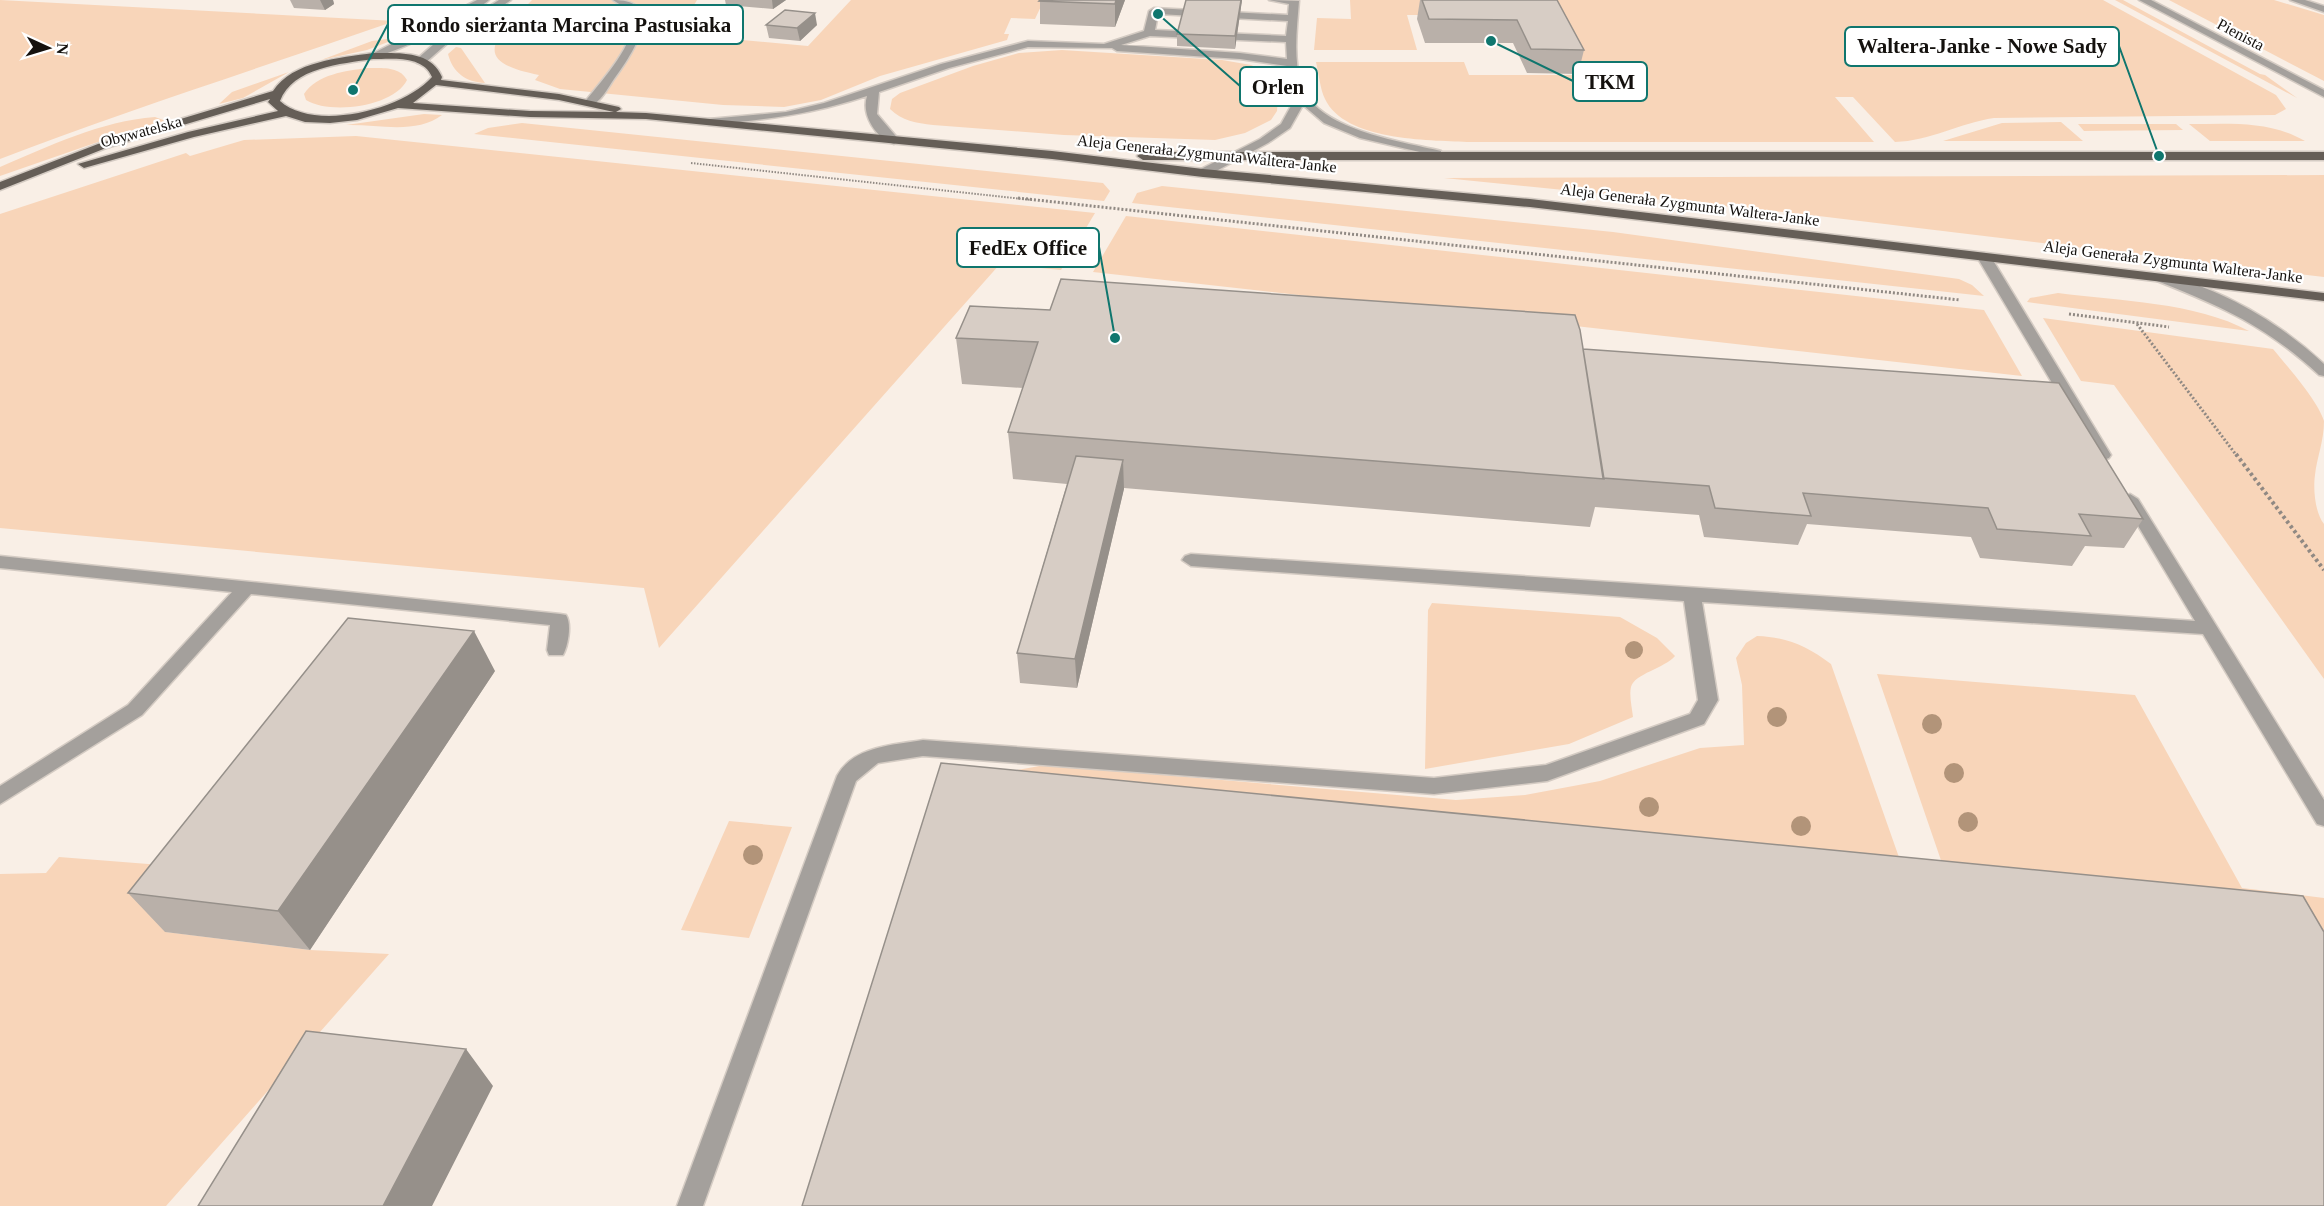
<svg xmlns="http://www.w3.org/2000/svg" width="2324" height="1206" viewBox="0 0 2324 1206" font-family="'Times New Roman',serif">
	<rect width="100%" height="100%" fill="#f9efe6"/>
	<path fill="#f8d5b9" d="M0 0 395 21C263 67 130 109 0 159Z
		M532 0H697L677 34 808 46 851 0H1044L1035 19 1011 18 1004 34H1009L1007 40 880 76 821 100 784 107 723 105 560 89 535 80 539 75C467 61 496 37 532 0Z
		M1350 0H2103L2276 95 2286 109 2275 115 1994 118C1960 123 1930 141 1895 142L1853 97H1835L1874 142H1467C1428 140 1345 141 1325 99 1320 89 1319 74 1316 62H1464L1469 75H1573L1550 19 1543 15H1407L1417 50H1314L1317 18 1351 19Z
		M2115 0H2123L2260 74 2265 75 2297 98Z
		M2169 0H2274L2324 15V81Z
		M401 37 367 50 321 60 372 41Z
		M456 47 461 48 485 83C466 82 453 73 448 54Z
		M1062 50 1222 60 1251 65 1276 76 1281 85 1283 95H1278L1277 111 1271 120 1245 133 1215 140 1064 135 933 125C916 123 902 121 890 109L892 99 900 93 973 66 1019 53Z
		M367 68C381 68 400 66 407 80 394 107 330 115 306 100L304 94C317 74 346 71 367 68Z
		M289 72 243 98 219 104 232 92Z
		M424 114 442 115C416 135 377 124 346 125Z
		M155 117 166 121 121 134 0 176V167C49 146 101 121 155 117Z
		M2061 122 2083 141H1943L2002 123Z
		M522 123 1103 183 1110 191 1104 201 474 134 488 128Z
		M2078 124H2176L2183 130 2084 131Z
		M2189 124C2229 124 2269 120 2305 141H2210Z
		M356 136 1095 213 1061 270 1000 264 659 648 644 588 0 528V214L186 153 190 156 244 140Z
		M2324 175V277L1802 214 1444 178Z
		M1162 186 1613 232 1959 279 1972 285 1984 296 1132 203 1137 193Z
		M1126 216 1984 310 2022 376 1093 272Z
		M2058 293C2119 301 2195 302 2249 331L2027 302 2030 298Z
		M2043 318 2273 349C2287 366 2318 401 2324 421 2324 441 2317 457 2315 475 2313 489 2315 513 2324 524V679L2114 385 2081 381Z
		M1432 603 1620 617 1657 638 1675 656C1665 668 1634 674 1631 687 1629 695 1632 708 1633 717L1569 744 1425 769 1428 610Z
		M1757 636C1787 637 1807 646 1831 664L1914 900 1000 773 1045 765 1456 800 1525 795 1600 781 1700 748 1744 745 1742 685 1736 658 1746 643Z
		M1877 674 2135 695 2242 888 2324 898V949L1956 904Z
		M729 821 792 827 749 938 681 930Z
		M59 857 212 869 166 932 310 950 389 954 166 1206H0V874L46 873Z"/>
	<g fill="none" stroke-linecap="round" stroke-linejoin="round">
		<g stroke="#d4cbc3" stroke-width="3">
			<path id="minor" d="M477 0H489C476 12 379 64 368 56Z
				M499 0H511L450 41 425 63H417V59L442 37Z
				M613 0C669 0 631 56 614 79 608 88 600 103 590 106L584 103C599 83 644 37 630 11Z
				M1269 0 1299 1C1297 28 1293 57 1301 84 1316 130 1400 141 1441 151V157L1360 138 1324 123 1303 105 1290 128 1268 143 1207 176H1199V170L1260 139 1281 124 1296 97 1287 66 1240 59 1117 51 1112 48 1028 47 949 68 879 92 877 114 900 141 894 144C876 138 861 115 867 96 813 114 765 120 709 125L703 122 709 119 786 112 824 103 941 64 1028 41 1104 44 1144 31 1149 11 1154 8 1288 15 1289 4ZM1158 14 1288 21 1286 36 1155 30ZM1150 36 1286 42 1287 59 1240 53 1121 45Z
				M2139 0H2151L2324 90V97Z
				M2290 0H2305L2324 6V12Z
				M1984 253 1991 257 2111 455 2109 458 2103 460 2095 455 1977 257Z
				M2162 274C2222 289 2279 322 2324 364V376L2319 375C2266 326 2223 307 2157 281L2155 278Z
				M2130 494 2138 499 2324 800V826L2317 824 2203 634 1702 602 1718 700 1704 724 1547 781 1434 794 923 756 878 763 856 781 703 1206H677L837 776C853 746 894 745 923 740L1434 778 1546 765 1690 714 1698 700 1684 601 1191 566 1182 560 1185 556 1191 554 2195 621 2122 499Z
				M0 556 560 614 566 615C572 624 568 646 563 655H549L547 650 550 625 251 594 142 715 0 804V786L128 705 232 592 0 568Z"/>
		</g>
		<g stroke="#d4cbc3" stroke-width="3">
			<path id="major" d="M373 53C398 53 431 50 442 77L441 80 559 94 619 107 621 109 616 112 646 113 1052 151 1203 169 1530 199 2324 293V301L1530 207 1203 177 1052 159 646 119 530 117 398 108 357 120 330 123 305 122 286 116 194 137 84 168 78 164 188 132 278 111 268 102 270 99 106 148 0 190V182L98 144 273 91C293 61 340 58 373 53ZM373 59C392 59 423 55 432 77 403 110 314 132 280 101 293 67 341 64 373 59ZM436 85 559 100 614 112 530 111 413 103Z
				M2324 152V160H1143L1137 156 1143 152Z"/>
		</g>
		<path stroke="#908983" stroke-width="2" stroke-dasharray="1.5 1.5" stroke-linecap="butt" d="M691 163 1032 200"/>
		<path stroke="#908983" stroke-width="3" stroke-dasharray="2 2" stroke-linecap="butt" d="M1018 198 1960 300
			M2069 314 2169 327
			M2137 324 2237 456"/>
		<path stroke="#908983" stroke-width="4" stroke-dasharray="3 3" stroke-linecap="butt" d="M2236 454 2324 570"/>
		<use href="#minor" fill="#a4a09c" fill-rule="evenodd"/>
		<use href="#major" fill="#655e57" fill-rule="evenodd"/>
	</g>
	<g fill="#b29479">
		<circle cx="1634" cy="650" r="9"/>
		<circle cx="1777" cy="717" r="10"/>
		<circle cx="1932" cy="724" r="10"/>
		<circle cx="1954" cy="773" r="10"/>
		<circle cx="1649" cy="807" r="10"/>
		<circle cx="1968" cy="822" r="10"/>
		<circle cx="1801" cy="826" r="10"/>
		<circle cx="753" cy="855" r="10"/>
	</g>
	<path fill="#b9b0a9" d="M290 0H333L334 4 325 10 294 8Z
		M725 0H786L773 9 726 5Z
		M1040 0H1125L1115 27 1040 24Z
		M1186 0H1242L1235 49 1177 46V34Z
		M1420 0H1557L1584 50 1578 74 1527 73 1513 43H1425L1417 19Z
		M766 25H817L800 41 769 38Z
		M956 338 1583 349 2143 519 2124 548 2085 546 2072 566 1980 558 1971 537 1807 524 1798 545 1704 537 1699 515 1595 507 1590 527 1124 488 1077 688 1020 683 1017 653 1067 484 1013 479 1008 432 1023 388 962 384Z
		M495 671 310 950 165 932 128 893Z"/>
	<path fill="#96908a" d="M320 0H333L334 4 325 10Z
		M772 0H786L773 9Z
		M1116 0H1125L1115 27V4Z
		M1241 0H1242L1235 49V36Z
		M815 13 817 25 800 41 797 28Z
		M1123 460 1124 489 1077 688 1075 659Z
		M474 631 495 671 310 950 278 911Z
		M466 1049 493 1086 432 1206H383Z"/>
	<path fill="#d7cdc5" stroke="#96908a" stroke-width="1.5" d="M1040 0H1116L1115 4 1039 1Z
		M1186 0H1241L1235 36 1177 34Z
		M1422 0H1557L1584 50 1531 49 1517 20 1429 19Z
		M785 10 815 13 797 28 766 25Z
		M1061 279 1575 315 1580 330 1604 479 1008 432 1038 342 956 338 970 306 1050 310Z
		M1583 349 2059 383 2143 519 2079 514 2091 536 1997 529 1988 508 1803 493 1811 516 1715 508 1709 486 1603 478Z
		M1076 456 1123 460 1075 659 1017 653Z
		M348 618 474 631 278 911 128 893Z
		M941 763 2303 896 2324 932V1206H802Z
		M306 1031 466 1049 383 1206H198Z"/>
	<g text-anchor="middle" stroke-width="4.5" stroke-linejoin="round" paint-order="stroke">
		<g font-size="16" fill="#14110e" stroke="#fff">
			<text transform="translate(2241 34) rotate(28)" y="6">Pienista</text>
			<text transform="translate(141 131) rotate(-15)" y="6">Obywatelska</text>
			<text transform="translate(1207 153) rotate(6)" y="6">Aleja Generała Zygmunta Waltera-Janke</text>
			<text transform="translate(1690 204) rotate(7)" y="6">Aleja Generała Zygmunta Waltera-Janke</text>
			<text transform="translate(2173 261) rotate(7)" y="6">Aleja Generała Zygmunta Waltera-Janke</text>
		</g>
	</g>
	<path fill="none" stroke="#0f766e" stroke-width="2" d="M353 90L388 24M2159 156L2119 46M1491 41L1573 81M1158 14L1240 86M1115 338L1099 247"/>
	<g fill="#0f766e" stroke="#fff" stroke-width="2">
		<circle cx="353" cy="90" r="6"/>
		<circle cx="2159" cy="156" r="6"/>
		<circle cx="1491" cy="41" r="6"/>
		<circle cx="1158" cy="14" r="6"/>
		<circle cx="1115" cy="338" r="6"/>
	</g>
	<g fill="#fff" stroke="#0f766e" stroke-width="2">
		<rect x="388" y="5" width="355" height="39" rx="6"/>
		<rect x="1845" y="27" width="274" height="39" rx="6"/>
		<rect x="1573" y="62" width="74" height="39" rx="6"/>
		<rect x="1240" y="67" width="77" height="39" rx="6"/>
		<rect x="957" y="228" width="142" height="39" rx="6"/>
	</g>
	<g font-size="21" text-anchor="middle" font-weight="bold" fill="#14110e">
		<text x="566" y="32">Rondo sierżanta Marcina Pastusiaka</text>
		<text x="1982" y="53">Waltera-Janke - Nowe Sady</text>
		<text x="1610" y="89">TKM</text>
		<text x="1278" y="94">Orlen</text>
		<text x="1028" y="255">FedEx Office</text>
	</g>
	<g transform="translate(48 48) rotate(94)" stroke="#ffffff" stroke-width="4.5" paint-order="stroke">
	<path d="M0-4.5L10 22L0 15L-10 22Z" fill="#14110e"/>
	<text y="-9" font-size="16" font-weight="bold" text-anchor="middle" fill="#14110e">N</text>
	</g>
</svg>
